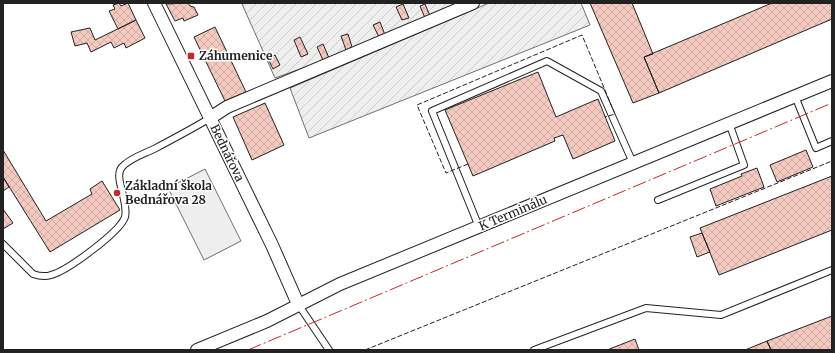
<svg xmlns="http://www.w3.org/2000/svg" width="835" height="353" viewBox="0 0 835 353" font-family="Merriweather,serif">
	<defs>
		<pattern id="garden-furrows" width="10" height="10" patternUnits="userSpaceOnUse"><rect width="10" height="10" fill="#eee"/><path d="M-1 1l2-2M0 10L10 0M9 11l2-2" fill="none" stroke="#ccc"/></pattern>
		<pattern id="building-cross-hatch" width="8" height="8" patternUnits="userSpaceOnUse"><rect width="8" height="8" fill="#f3c9c0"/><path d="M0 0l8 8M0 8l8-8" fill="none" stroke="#d0aca5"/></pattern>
	</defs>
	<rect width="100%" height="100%" fill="#fff"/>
	<path fill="#eee" stroke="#6f6f6f" d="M205 169 241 241 204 260 168 188Z"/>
	<path fill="url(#garden-furrows)" stroke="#6f6f6f" d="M246 3H464L333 57 275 78 242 4Z
		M489 3H581L590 25 309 138 290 88Z"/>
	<path fill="url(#building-cross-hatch)" stroke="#222" d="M119 3 121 6 128 3 136 20 118 29 109 11 115 9 113 5Z
		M188 3 190 6 194 7 198 15 184 21 183 18 175 21 166 4Z
		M590 3H632L653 54 644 57 659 93 633 103Z
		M772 3H832V19L659 93 644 57Z
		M403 4 409 18 402 20 396 7Z
		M425 4 430 16 425 18 420 6Z
		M136 20 145 38 126 48 124 43 114 48 111 42 91 52 87 43 75 46 71 32 90 28 95 40Z
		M380 22 385 35 379 37 373 25Z
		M215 27 246 92 225 101 194 37Z
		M348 34 352 47 346 50 341 36Z
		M300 37 308 54 301 57 294 40Z
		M323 44 329 58 323 60 317 47Z
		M275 55 280 65 273 69 268 59Z
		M538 72 556 117 598 99 615 141 573 159 563 135 554 138 555 141 473 176 445 110Z
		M265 103 284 145 252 160 233 117Z
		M3 150 46 221 92 194 90 189 102 181 120 210 50 252 3 177Z
		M806 150 813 167 777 182 770 165Z
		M757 168 764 187 716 206 710 189 742 176 741 174Z
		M832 176V230L719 275 700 228Z
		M3 177 9 187 3 191Z
		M3 209 13 223 3 229Z
		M702 233 710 252 697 257 690 237Z
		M832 316V350H771L767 341Z
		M635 339 639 350H607Z
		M767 341 771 350H745Z"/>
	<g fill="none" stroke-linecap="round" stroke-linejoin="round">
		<g stroke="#222" stroke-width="8">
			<path id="service" d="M795 96 816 148 832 141
				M658 200 744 165 729 123
				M479 227 432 111 547 61 601 91 633 163
				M3 244 33 274C39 276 45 277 51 275 67 271 120 232 125 217 129 201 113 177 122 167 130 158 144 154 154 149 173 139 192 129 210 118
				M298 304 329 350
				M534 350 646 308 721 315 832 270"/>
		</g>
		<g stroke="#222" stroke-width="14">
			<path id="minor" d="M154 3 272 245 298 304
				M210 118 227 107 473 3
				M197 350 267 321 340 284 832 81"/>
		</g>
		<use href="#service" stroke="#fff" stroke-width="6"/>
		<use href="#minor" stroke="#fff" stroke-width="12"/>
		<path stroke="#222" stroke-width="1" stroke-dasharray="5 2" stroke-linecap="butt" d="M468 164 446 173 417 105 582 35 615 114 605 117
			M365 350 832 161"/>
		<path stroke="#c62828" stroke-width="1" stroke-dasharray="14 3 2 3" stroke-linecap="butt" d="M248 350 832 103"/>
	</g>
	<g fill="#c62828" stroke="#fff" stroke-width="1.5">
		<rect x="187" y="52" width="8" height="8" rx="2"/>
		<circle cx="117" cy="193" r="4"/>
	</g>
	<g text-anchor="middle" stroke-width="3" stroke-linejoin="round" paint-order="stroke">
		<g font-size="12" font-weight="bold" fill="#222" stroke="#fff" text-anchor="start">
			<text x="199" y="60">Záhumenice</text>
			<text x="125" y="190">Základní škola<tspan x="125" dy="14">Bednářova 28</tspan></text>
		</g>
		<g font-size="12" fill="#222" stroke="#fff">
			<text transform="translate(227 153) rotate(64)" y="4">Bednářova</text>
			<text transform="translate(513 213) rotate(-23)" y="4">K Terminálu</text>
		</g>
	</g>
	<rect width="835" height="353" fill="none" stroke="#222222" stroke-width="8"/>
</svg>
